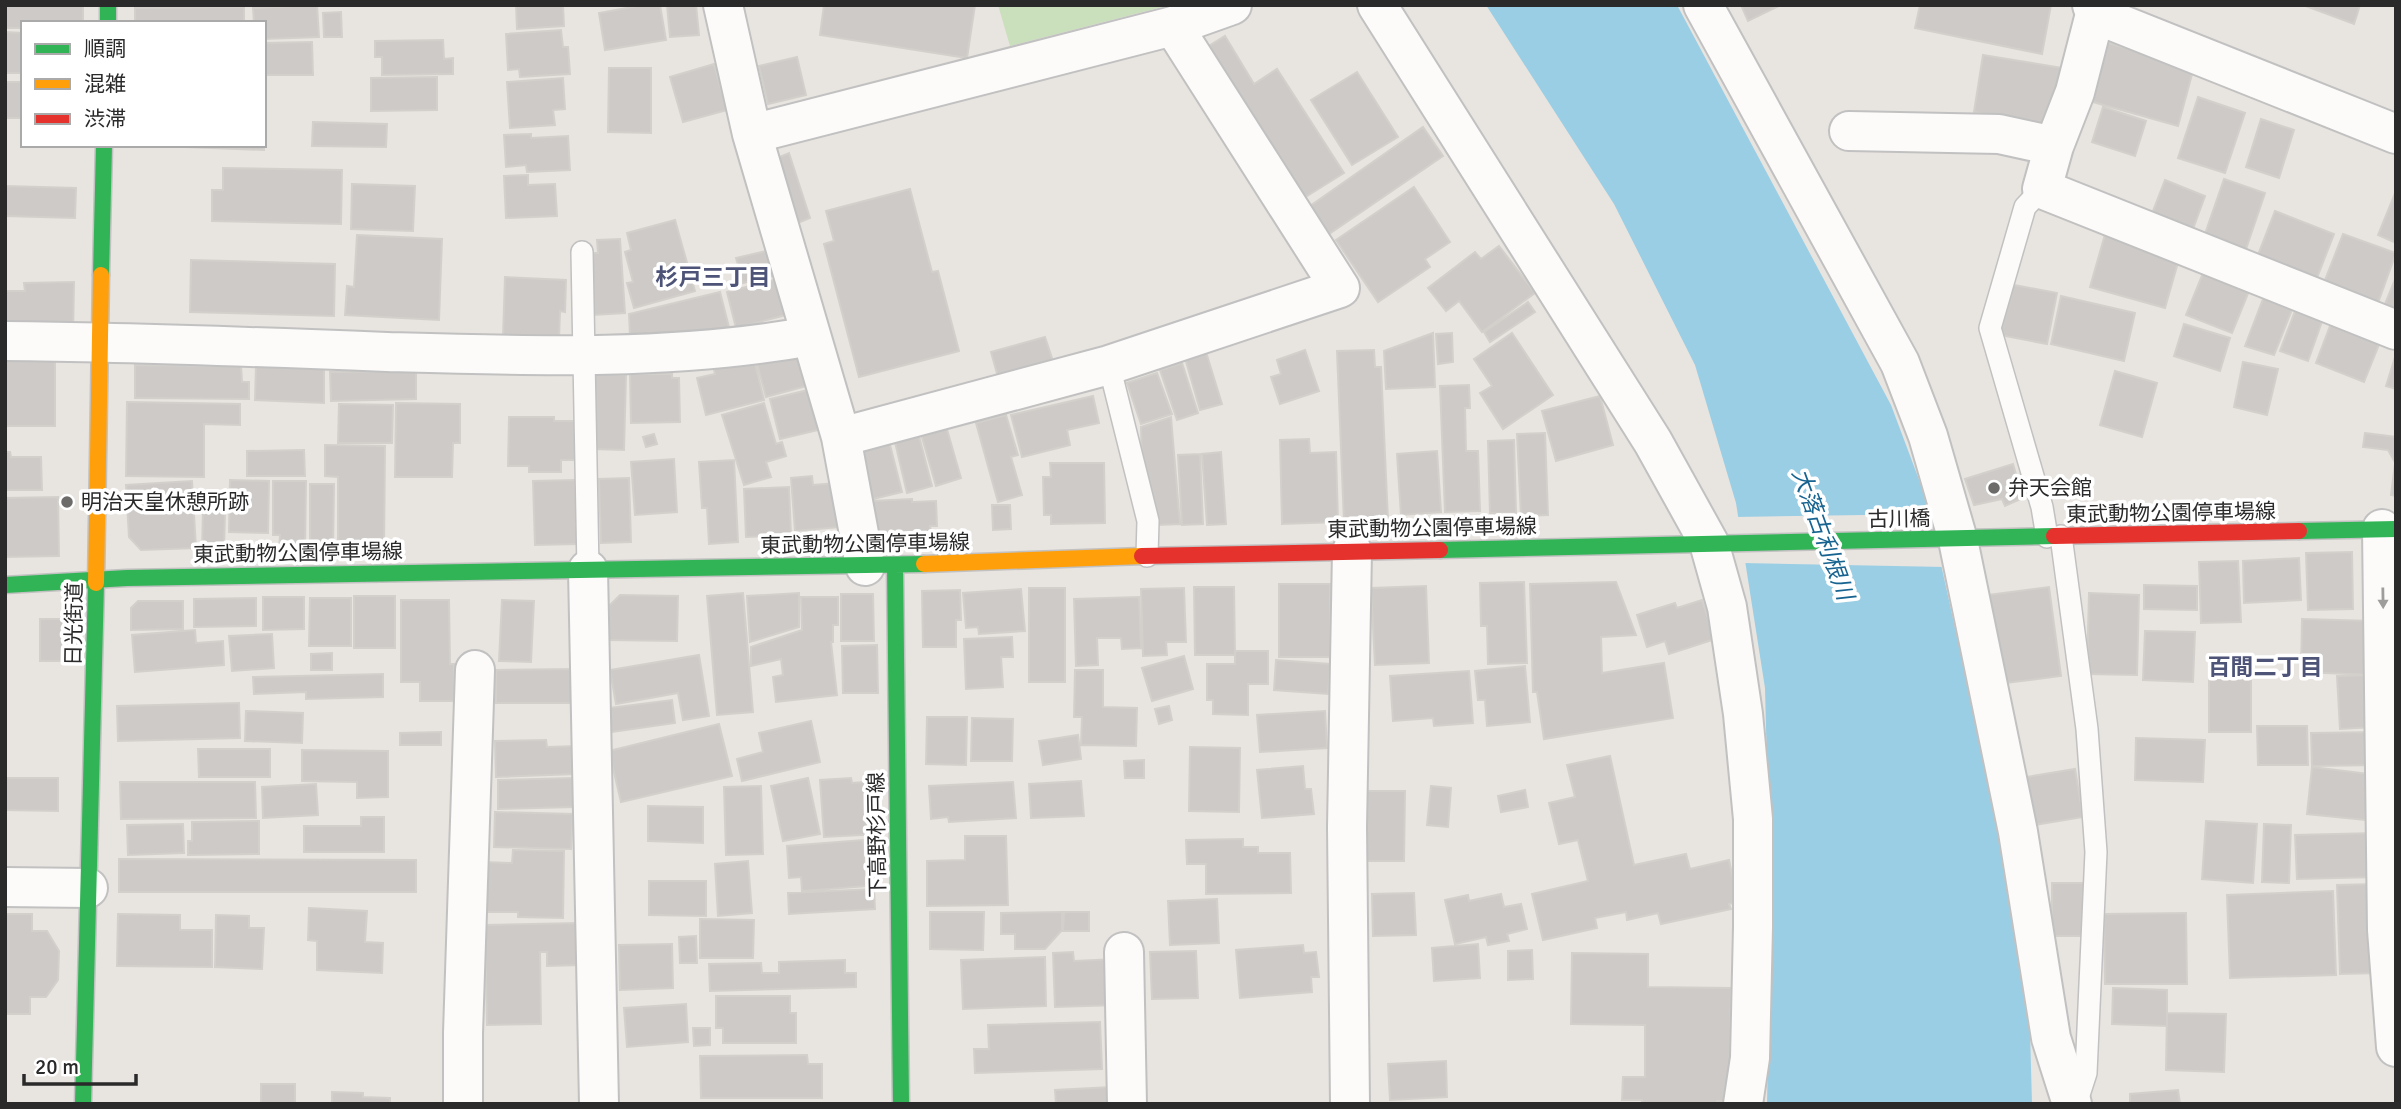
<svg xmlns="http://www.w3.org/2000/svg" width="2401" height="1109" viewBox="0 0 2401 1109" font-family="Signika,'Noto Sans JP',sans-serif">
	<rect width="100%" height="100%" fill="#e8e4e0"/>
	<path fill="#cae0bc" d="M998 5H1170L1010 46Z"/>
	<path fill="#9acee4" d="M1486 5H1677L1891 405 1927 501 2028 958 2032 1104H1767L1771 922 1765 688 1736 503 1695 365 1614 204Z"/>
	<path fill="#e8e4e0" d="M1933 514 1945 567 1742 563 1735 517Z"/>
	<path fill="#cdcac7" stroke="#d3d0cc" stroke-width="2" d="M5 5H83V23H23V28H5Z
		M317 5 319 37 264 39V23H254L253 8Z
		M516 5H563L564 26 517 29Z
		M643 5H660L666 40 605 50 599 13Z
		M667 5H696L699 35 670 37Z
		M824 5H975L967 58 820 35Z
		M1741 5H1781L1748 21Z
		M1920 5H2051L2042 54 1915 28Z
		M2303 5H2360L2354 24Z
		M244 7V23H135V8Z
		M341 12 342 37H324L323 13Z
		M561 30 563 47H568L570 74 520 77 519 69 508 70 506 34Z
		M5 32 23 33V73H5Z
		M1225 36 1254 84 1277 69 1344 173 1304 198 1207 47Z
		M443 40 444 59 453 58V74L382 75V57H375V41Z
		M312 42 313 75H264V43Z
		M2108 43 2194 67 2178 126 2093 102Z
		M1983 55 2069 69 2059 127 1974 112Z
		M797 57 806 95 768 104 759 66Z
		M714 64 727 110 683 122 670 77Z
		M609 68H651V133L608 132Z
		M1357 72 1398 137 1352 165 1311 100Z
		M437 77V110L371 111V78Z
		M563 78 565 109 553 110 555 125 510 128 507 82Z
		M5 82H23V118H5Z
		M2198 97 2245 113 2225 173 2178 158Z
		M2103 107 2146 121 2135 156 2092 142Z
		M264 116V150L159 146 264 145Z
		M2261 119 2294 130 2279 178 2246 167Z
		M313 122 387 124 386 147 312 146Z
		M1423 127 1443 156 1329 234 1310 206Z
		M531 134V138L568 136 570 170 527 172 526 165 506 167 504 135Z
		M789 153 810 218 798 223 777 158Z
		M223 168 342 170 341 224 212 221V190H223Z
		M528 175V185L555 184 557 216 506 218 504 176Z
		M2224 179 2265 193 2245 252 2204 237Z
		M2165 180 2205 196 2189 240 2148 224Z
		M352 184 415 186 413 231 351 229Z
		M5 186 76 188 75 218 5 216Z
		M1414 187 1450 242 1425 259 1430 267 1378 302 1336 240Z
		M910 189 932 272 938 271 959 351 859 377 824 244 834 241 826 211Z
		M2396 191V243L2378 235Z
		M2275 211 2334 234 2315 283 2256 260Z
		M675 220 695 291 634 308 627 283 633 282 625 252 631 250 627 233Z
		M2106 231 2181 252 2165 308 2090 287Z
		M2343 234 2396 253 2374 314 2320 293Z
		M357 235 442 239 439 320 345 315 347 286 354 287Z
		M620 239 625 313 593 315 589 253H598L597 240Z
		M1499 246 1535 293 1482 332 1459 301 1446 311 1428 288 1475 252 1481 259Z
		M771 250 777 275 743 283 736 258Z
		M191 260 335 264 334 316 190 312Z
		M2203 273 2249 291 2232 333 2186 315Z
		M505 277 566 280 565 312 560 311 559 339 503 337Z
		M2396 277V320L2381 314Z
		M781 278 790 314 736 328 727 292Z
		M74 282 73 334H5V291H25L24 283Z
		M2009 284 2057 293 2047 344 2000 335Z
		M2266 291 2295 302 2274 355 2245 346Z
		M720 292 730 331 630 336 629 314Z
		M2061 296 2135 313 2124 361 2051 344Z
		M1528 302 1535 312 1490 342 1484 332Z
		M2298 303 2325 313 2308 361 2280 351Z
		M2333 318 2382 337 2364 382 2316 363Z
		M2184 324 2230 338 2220 371 2174 356Z
		M1433 333 1435 387 1386 389 1384 351Z
		M1452 333 1453 362 1438 364 1436 334Z
		M1512 333 1553 395 1503 429 1480 393 1492 386 1474 359Z
		M1045 337 1053 361 998 377 991 352Z
		M1305 350 1319 391 1280 404 1271 377 1281 374 1277 360Z
		M1374 350 1375 367H1381L1388 520 1344 522 1337 351Z
		M801 351 810 385 766 397 755 356Z
		M1206 352 1222 404 1200 410 1185 358Z
		M2396 354V389L2386 386Z
		M753 355 764 400 706 415 697 378 715 374 713 366Z
		M5 360H55V426H5Z
		M2243 362 2278 369 2267 415 2234 407Z
		M1182 363 1198 413 1177 420 1160 370Z
		M135 365 241 366 242 382H249V399L135 398Z
		M256 365 324 367V403L255 400Z
		M416 371V399L331 401 330 372Z
		M2115 371 2157 383 2142 437 2100 425Z
		M1157 373 1172 414 1141 424 1127 383Z
		M594 374 626 375 624 450 593 449Z
		M630 374H672V378H679L680 422 631 423Z
		M1469 385 1470 408H1465L1466 451H1478L1480 511 1445 512 1440 386Z
		M808 390 818 430 780 439 770 399Z
		M1093 396 1099 423 1067 430 1070 445 1022 457 1011 415Z
		M1600 396 1613 445 1556 461 1542 411Z
		M127 402 240 404V425L204 424V477L126 476Z
		M396 403 460 404V443H453L452 477H395Z
		M764 403 776 444 782 442 786 456 766 462 771 477 744 485 722 415Z
		M339 404 393 405 392 443H338Z
		M1006 415 1018 455 1011 457 1022 495 998 502 976 423Z
		M509 417H554V421H577V460H561V472H529V466H508Z
		M1171 417 1180 524 1158 525 1142 461 1141 427Z
		M946 426 961 478 936 486 921 434Z
		M1545 433 1548 515 1521 516 1517 434Z
		M2365 433 2396 437V464L2388 450 2363 447Z
		M654 434 657 444 646 447 643 437Z
		M919 436 932 486 907 493 895 442Z
		M1309 439 1310 453 1336 452 1338 522 1282 524 1280 440Z
		M1514 440 1516 513H1490L1488 441Z
		M889 441 902 492 873 499 859 449Z
		M325 445 385 446 384 548H338V477L325 476Z
		M304 450 305 476H247V451Z
		M1437 451 1441 512 1401 515 1397 454Z
		M5 452H10L11 457H41L42 490H5Z
		M1221 452 1226 524 1207 525 1202 454Z
		M1200 454 1203 524 1182 525 1178 455Z
		M674 459 677 512 635 515 631 462Z
		M734 460 738 542 709 544 707 508H702L699 462Z
		M1050 463H1104L1105 523 1051 524V515H1044L1043 477H1051Z
		M2013 464 2023 498 2005 506 2002 499 1974 505 1965 479Z
		M2395 464H2396V496L2391 495Z
		M812 476 813 485 835 483 839 527 795 531 791 478Z
		M629 478 631 542 601 543 599 479Z
		M230 480 269 481 268 533 229 532Z
		M575 480 578 544 535 545 533 481Z
		M192 481 196 548 141 550 129 537 126 485Z
		M273 481H306L305 550H279L280 535H273Z
		M310 484H334L333 550 310 549Z
		M789 487 791 535 746 537 744 489Z
		M58 497 59 556 5 557V498Z
		M912 499V502L936 501 937 526H930L931 532 873 535 871 501Z
		M992 505H1010L1011 529 993 530Z
		M203 510 225 511 224 550H202Z
		M2352 552 2353 609 2308 610 2306 553Z
		M2299 558 2301 600 2244 603 2243 561Z
		M2238 561 2241 622 2201 623 2199 562Z
		M1524 582 1527 663 1488 664 1487 626H1481L1480 583Z
		M1616 582 1636 635 1601 637 1602 673 1664 663 1673 718 1544 739 1537 692H1533L1530 584Z
		M1279 584H1330V657H1279Z
		M2144 585 2197 586V610L2144 609Z
		M1426 586 1429 663 1375 665 1371 588Z
		M1194 587H1234L1235 655H1195Z
		M2049 587 2061 676 1998 684 1987 595Z
		M1029 588H1065V682H1029Z
		M1184 588 1186 642H1166L1167 655 1143 656 1141 589Z
		M1021 589 1025 631 979 634 978 627 966 628 963 593Z
		M960 590 961 620H956V647H923L922 591Z
		M743 593 753 712 717 715 707 596Z
		M799 593V627L750 642 747 596Z
		M2089 593 2139 595 2137 675 2087 674Z
		M841 594H873L874 641H841Z
		M620 595 678 596 677 641 608 640 609 606Z
		M354 596H395V648H354Z
		M263 597H304V629L263 630Z
		M801 597H838V625H833V642H831L837 695 776 702 773 677 783 675 781 659 751 666V647L802 630Z
		M1139 597 1141 648 1122 649 1121 638H1097L1098 665 1076 666 1074 599Z
		M256 598V626L194 627V599Z
		M310 598H351V646H309Z
		M401 600H449L450 664H454L455 701H420V682H401Z
		M502 600 534 601 531 662 499 661Z
		M1702 600 1715 639 1669 654 1665 641 1647 647 1637 615 1675 603 1677 608Z
		M138 601H183V629L131 630V608Z
		M40 619H64V661H40Z
		M2302 619 2373 621 2372 675 2301 672Z
		M195 630 196 643 223 641 224 665 135 672 132 635Z
		M2145 631 2195 632 2193 682 2143 680Z
		M272 634 274 668 232 671 229 636Z
		M1012 637 1013 657H1001L1003 687 966 689 964 639Z
		M877 645 878 693H843L842 646Z
		M1235 651H1268V684H1248V715L1213 714V700H1207V664H1235Z
		M332 653V670H311V654Z
		M699 655 709 716 683 720 678 693 616 704 610 670Z
		M1184 656 1193 689 1152 701 1142 668Z
		M1276 660 1330 664 1328 694 1274 690Z
		M1525 666 1530 722 1487 726 1485 700H1478L1475 671Z
		M577 669V703H496V670Z
		M1075 670H1103V707L1137 708 1136 746 1081 745 1082 717H1074Z
		M1469 671 1473 723 1434 726 1433 718 1393 721 1390 676Z
		M383 674V697L306 699V692L254 694 253 677Z
		M2372 675 2374 727 2340 729 2337 676Z
		M2209 679H2251V732H2209Z
		M672 700 675 723 611 732 608 708Z
		M239 703 240 738 118 741 117 706Z
		M1169 706 1172 720 1159 724 1155 709Z
		M246 711 303 713 302 743 245 741Z
		M1325 711 1327 748 1260 752 1257 715Z
		M927 717H967L966 765 926 764Z
		M972 718 1013 719 1012 761H971Z
		M811 721 820 762 742 781 737 759 763 752 759 733Z
		M719 724 732 776 621 802 609 751Z
		M2257 726H2307L2308 765H2258Z
		M441 732V745H400V733Z
		M2379 732 2380 765 2312 766 2311 733Z
		M1078 735 1081 759 1043 765 1039 741Z
		M2136 738 2205 740 2203 782 2135 780Z
		M546 740 547 747 577 746V774L496 777 495 741Z
		M1190 747 1240 748 1239 812 1189 811Z
		M198 749H270V777H199Z
		M302 750 388 751V797L357 798V782L302 781Z
		M1610 756 1634 865 1686 854 1690 869 1729 860 1738 902 1729 904 1731 909 1661 924 1658 913 1627 920 1626 912 1595 918 1597 928 1543 940 1532 894 1588 881 1578 840 1559 844 1549 803 1575 797 1567 765Z
		M1144 760V778H1125L1124 761Z
		M1303 766 1305 789H1311L1314 814 1262 818 1257 770Z
		M2312 767 2370 774 2365 820 2307 814Z
		M2075 769 2083 817 2034 825 2026 777Z
		M5 778H58V811L5 810Z
		M573 778 574 807 498 809V780Z
		M808 778 820 834 783 841 771 786Z
		M851 778 852 783 876 781 879 834 824 837 820 780Z
		M1081 781 1084 816 1031 818 1029 784Z
		M120 782H255L256 818 121 819Z
		M1013 782 1016 818 949 822 948 817 931 819 929 786Z
		M316 784 318 815 263 818 262 787Z
		M761 786 763 854 726 855 724 787Z
		M1431 786 1451 788 1448 827 1427 825Z
		M1525 790 1528 807 1501 812 1498 796Z
		M1367 791H1405L1404 861H1367Z
		M648 806 703 807V843L648 841Z
		M495 812 573 814 571 849 494 847Z
		M361 817H384V852H304V826H361Z
		M259 821V854L188 855V841H192V822Z
		M2206 821 2257 824 2253 883 2202 879Z
		M183 824 184 853 128 855 127 825Z
		M2264 824 2291 825 2289 883 2262 882Z
		M2375 833 2377 877 2297 879 2295 835Z
		M965 836H1006L1008 905 927 906V861L965 860Z
		M1243 839V847H1258V853H1290L1291 893 1206 894V864H1187L1186 840Z
		M863 840 867 886 802 891 801 877 789 878 787 846Z
		M513 850 564 851 563 918 518 917V912H484L485 862 512 863Z
		M119 859 416 860V892H119Z
		M748 861 752 913 718 916 715 864Z
		M649 881H706V916L649 915Z
		M2052 883H2084V936H2052Z
		M2375 884 2378 973 2340 974 2337 885Z
		M874 889 875 909 789 914 788 893Z
		M2333 891 2336 975 2230 978 2227 895Z
		M1414 893 1416 935 1373 936 1372 894Z
		M1501 894 1504 907 1521 904 1527 929 1507 934 1509 941 1488 945 1486 937 1455 944 1445 900 1468 895 1469 901Z
		M1217 899 1219 943 1170 945 1168 901Z
		M309 908 367 911 365 942 383 943 382 973 317 970V941L308 940Z
		M930 912H984L983 950 930 949Z
		M1062 912V930L1045 949H1015V934H1001V913Z
		M1064 912H1089V931H1063Z
		M2186 913 2187 984H2105L2104 914Z
		M5 914H32V931H47L59 951 58 980 46 997H30V1014H5Z
		M118 914 180 915V930H212V967L117 966Z
		M216 915 249 916V928H264L262 969 215 967Z
		M700 919 754 920 753 958H700Z
		M579 923 580 965 547 966V952H540L541 1024 487 1025 485 925Z
		M696 936 697 963H680L679 937Z
		M672 944 673 988 620 990 619 945Z
		M1478 944 1480 978 1434 981 1432 948Z
		M1303 945 1304 953 1316 952 1319 977H1311L1312 992 1240 998 1236 950Z
		M1532 950 1533 979 1508 980V951Z
		M1196 951 1198 998 1152 999 1150 952Z
		M1073 952 1074 961 1116 959 1118 1005 1055 1007 1053 953Z
		M1572 953 1648 954V987L1731 988 1729 1101H1717V1104H1642V1100H1622L1623 1077H1645V1025L1571 1024Z
		M1045 957 1046 1006 963 1009 961 960Z
		M845 960V973H856V987L710 991 709 964 761 963 762 973H779V962Z
		M2113 988 2167 990V1026L2112 1024Z
		M716 996H790V1013H796V1043H723V1028H716Z
		M686 1004 688 1042 627 1047 624 1008Z
		M2167 1013 2226 1014 2224 1072 2166 1070Z
		M1100 1022 1102 1069 975 1073 974 1049H989L988 1025Z
		M693 1028H710V1045L694 1046Z
		M807 1055 808 1064H822V1098H701L700 1056Z
		M1446 1061 1447 1097 1390 1100 1388 1064Z
		M261 1084H295V1104H261Z
		M1111 1087 1113 1104H1056L1055 1090Z
		M2178 1090 2180 1104H2130V1094Z
		M332 1092 363 1093V1097L390 1098V1104H332Z"/>
	<g fill="none" stroke-linecap="round" stroke-linejoin="round">
		<g stroke="#c2c1c1" stroke-width="24">
			<path id="lane" d="M2042 189 2025 207 1990 328 2042 507 2047 537
				M582 252 588 570
				M1109 365 1148 521 1147 556
				M2061 536 2087 729 2096 852 2086 1073 2076 1104"/>
		</g>
		<g stroke="#c2c1c1" stroke-width="42">
			<path id="street" d="M723 5 752 134 841 437 865 566
				M1377 5 1653 442 1709 543 1727 607 1743 714 1753 819V927L1750 1058 1743 1104
				M1703 5 1900 363 1928 436 1958 540 2018 832 2051 1038 2072 1104
				M2092 5 2095 14 2396 134
				M2095 14 2075 92 2054 146 2042 189 2396 330
				M1849 131 1999 134 2054 146
				M752 134 1173 26 1232 5
				M5 341C133 342 260 347 387 352 528 356 672 361 811 336
				M841 437 1109 365 1340 288 1173 26
				M2382 529 2387 930 2396 1047
				M588 570 599 1104
				M5 887 88 888
				M1124 952 1127 1104
				M463 1104V1033L475 670
				M1350 1104 1347 827 1352 551"/>
		</g>
		<g stroke="#c2c1c1" stroke-width="19">
			<path id="fast" d="M108 5V23
				M101 275 104 145
				M2299 531 2396 529
				M1440 550 2054 536
				M895 565 901 1104
				M5 585 127 578 924 564
				M83 1104 96 583"/>
		</g>
		<g stroke="#c2c1c1" stroke-width="19">
			<path id="slow" d="M924 564 1142 556
				M96 583 101 275"/>
		</g>
		<g stroke="#c2c1c1" stroke-width="19">
			<path id="jam" d="M2054 536 2299 531
				M1142 556 1440 550"/>
		</g>
		<use href="#lane" stroke="#fcfbfa" stroke-width="21"/>
		<use href="#street" stroke="#fcfbfa" stroke-width="38"/>
		<use href="#fast" stroke="#30b455" stroke-width="16"/>
		<use href="#slow" stroke="#ff9f0a" stroke-width="16"/>
		<use href="#jam" stroke="#e5322d" stroke-width="16"/>
	</g>
	<defs><path id="oneway-solid" d="M-6-.8H1V-3.2L6.5 0L1 3.2V.8H-6Z" transform="scale(1.75)"/></defs>
	<use fill="#9e9d9c" href="#oneway-solid" transform="translate(2383 598) rotate(89)"/>
	<g fill="#6c6b6a" stroke="#fff" stroke-width="2.5">
		<circle cx="1994" cy="488" r="7"/>
		<circle cx="67" cy="502" r="7"/>
	</g>
	<g text-anchor="middle" stroke-width="7" stroke-linejoin="round" paint-order="stroke">
		<g font-size="21" fill="#2a2a2a" stroke="#fff" text-anchor="start">
			<text x="2008" y="495">弁天会館</text>
			<text x="81" y="509">明治天皇休憩所跡</text>
		</g>
		<g font-size="21" fill="#2a2a2a" stroke="#fff">
			<text transform="translate(2171 513) rotate(-1)" y="7">東武動物公園停車場線</text>
			<text transform="translate(1899 519) rotate(-1)" y="7">古川橋</text>
			<text transform="translate(1432 528) rotate(-1)" y="7">東武動物公園停車場線</text>
			<text transform="translate(865 544) rotate(-1)" y="7">東武動物公園停車場線</text>
			<text transform="translate(298 553) rotate(-1)" y="7">東武動物公園停車場線</text>
			<text transform="translate(74 624) rotate(-89)" y="7">日光街道</text>
			<text transform="translate(877 835) rotate(-91)" y="7">下高野杉戸線</text>
		</g>
		<g font-size="23" font-weight="bold" fill="#4e5477" stroke="#fff">
			<text x="713" y="285">杉戸三丁目</text>
			<text x="2265" y="675">百間二丁目</text>
		</g>
		<g font-size="23" font-style="italic" fill="#186490" stroke="#fff">
			<text transform="translate(1823 534) rotate(70)" y="8">大落古利根川</text>
		</g>
	</g>
	<rect width="2401" height="1109" fill="none" stroke="#2a2a2a" stroke-width="14"/>
	<rect x="21" y="21" width="245" height="126" fill="#ffffff" stroke="#aaaaaa" stroke-width="2"/>
	<rect x="35" y="44" width="35" height="10" fill="#30b455" stroke="#aaaaaa" stroke-width="2"/>
	<text x="84" y="56" font-size="21" fill="#2a2a2a">順調</text>
	<rect x="35" y="79" width="35" height="10" fill="#ff9f0a" stroke="#aaaaaa" stroke-width="2"/>
	<text x="84" y="91" font-size="21" fill="#2a2a2a">混雑</text>
	<rect x="35" y="114" width="35" height="10" fill="#e5322d" stroke="#aaaaaa" stroke-width="2"/>
	<text x="84" y="126" font-size="21" fill="#2a2a2a">渋滞</text>
	<path d="M24 1074v10h112v-10" fill="none" stroke="#2a2a2a" stroke-width="3.5"/>
	<text x="35" y="1074" font-size="21" fill="#2a2a2a" stroke="#ffffff" stroke-width="5" paint-order="stroke">20 m</text>
</svg>
